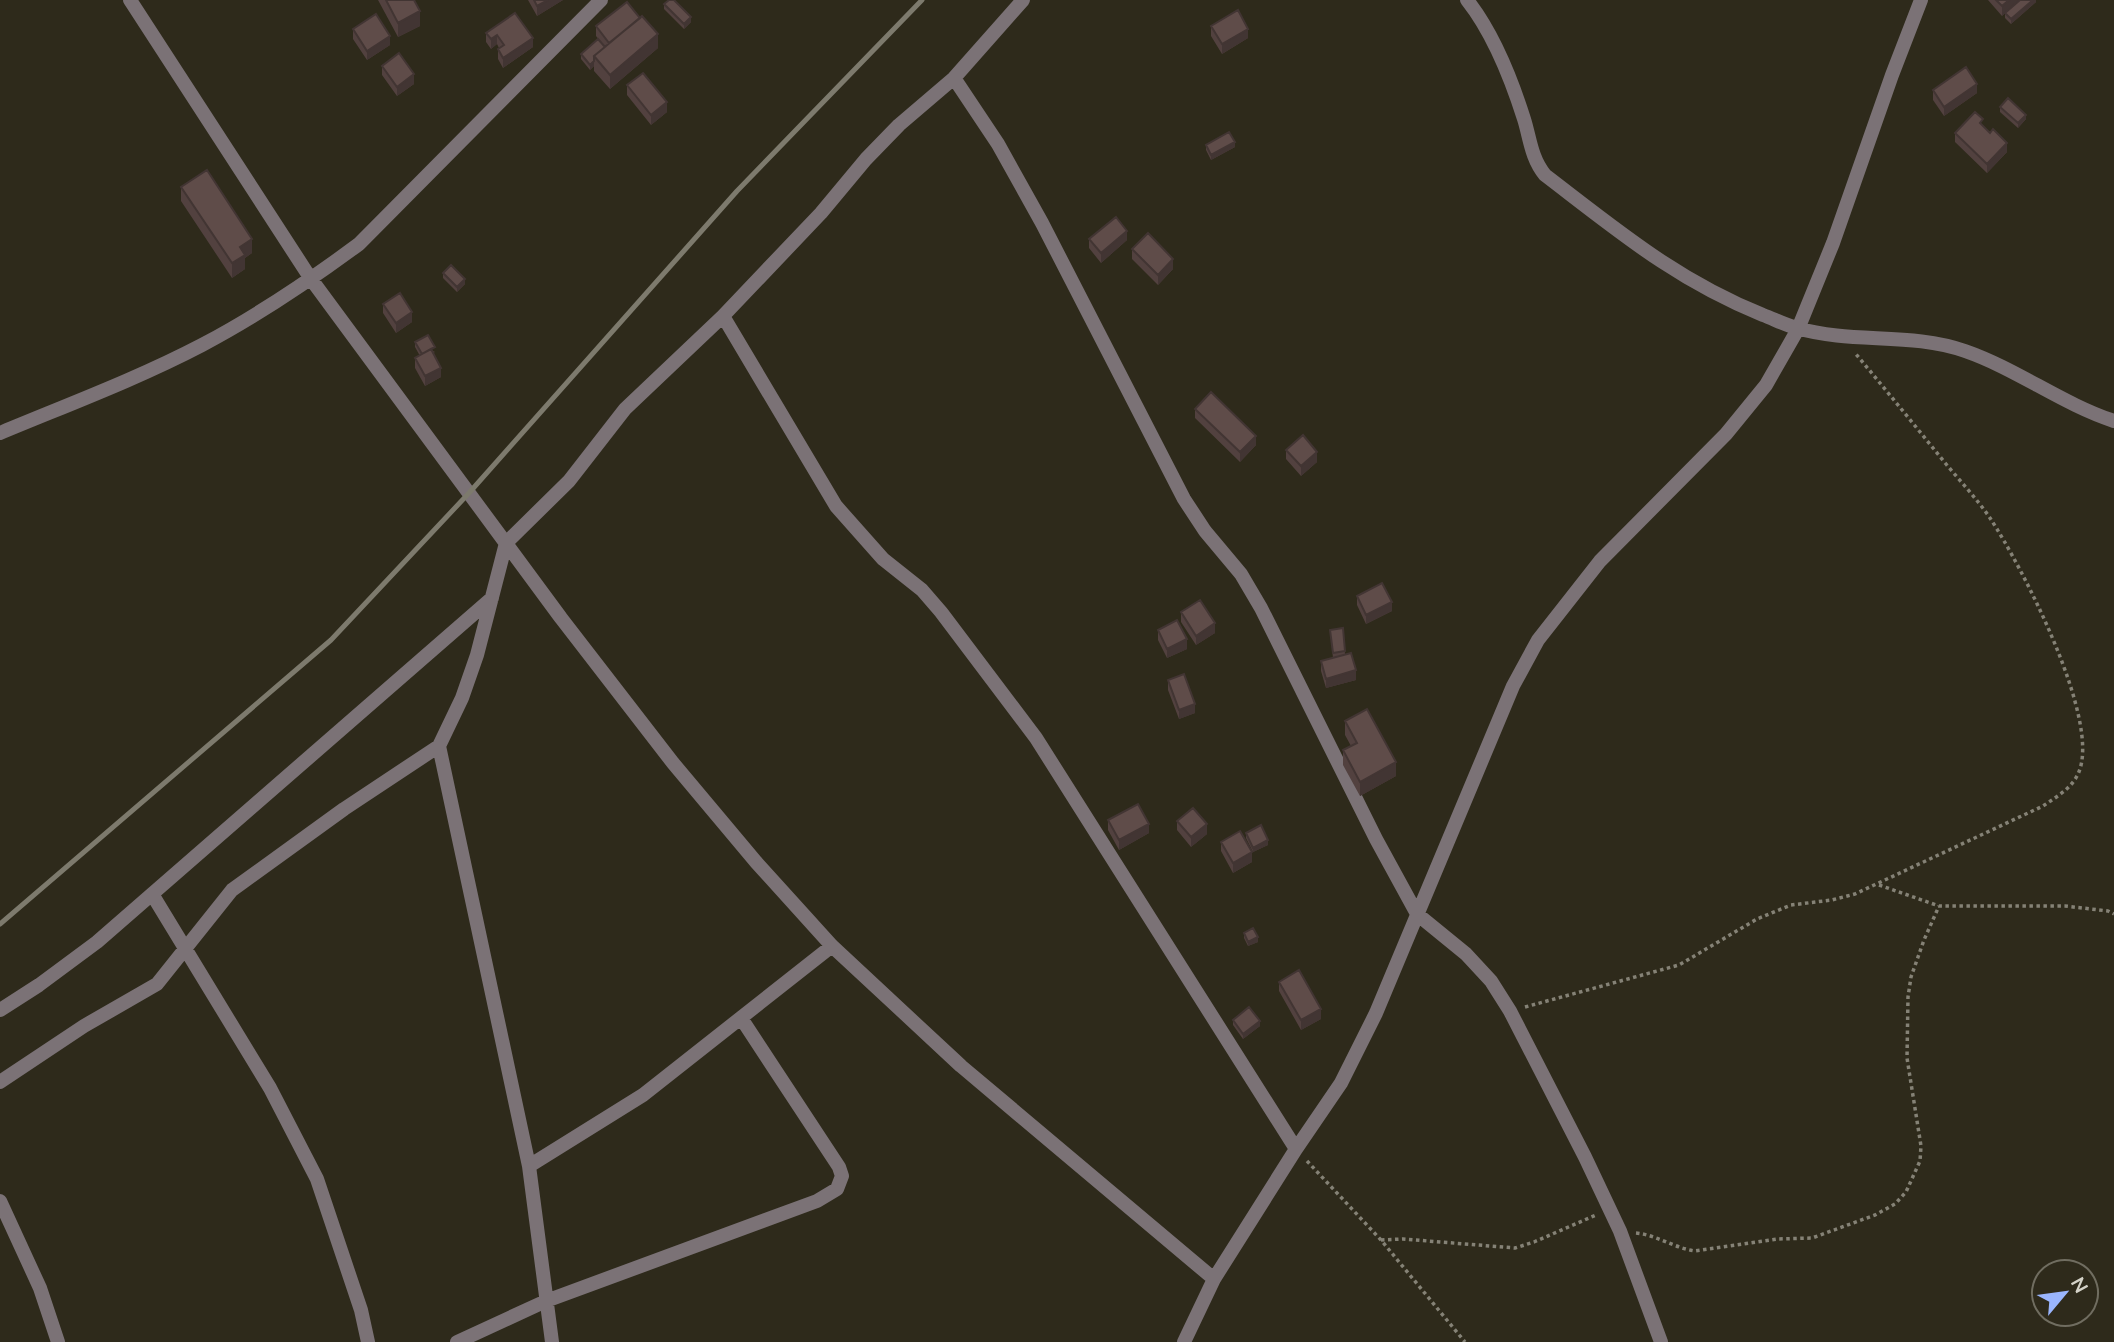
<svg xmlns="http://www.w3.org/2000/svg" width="2114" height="1342" viewBox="0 0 2114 1342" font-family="'Nunito Sans',sans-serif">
	<rect width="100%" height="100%" fill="#2e2a1b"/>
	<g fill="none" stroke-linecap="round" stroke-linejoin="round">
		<path stroke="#858276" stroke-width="3.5" stroke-dasharray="3.5 3.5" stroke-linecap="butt" d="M1879 885 1939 906H2065L2108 911 2114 914
			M1525 1007 1679 965 1757 919 1791 905 1832 900 1855 894 2043 806C2056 797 2071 789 2078 774 2103 722 2021 565 1990 518 1977 499 1961 482 1946 464 1916 427 1886 390 1855 353
			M1307 1161 1381 1240 1465 1342
			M1636 1233C1657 1235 1674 1248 1695 1251L1777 1239 1812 1238 1875 1215 1895 1204 1906 1192 1920 1161 1921 1146 1907 1058 1908 997 1911 977 1924 940 1939 906
			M1381 1240 1403 1239 1515 1248 1534 1242 1596 1215"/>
		<path stroke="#7b7276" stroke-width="14" d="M130 0 311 279 561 618 673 763 756 862 832 946 961 1066 1214 1279
			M1467 0C1494 34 1511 78 1524 119 1530 138 1531 158 1545 175 1617 230 1676 280 1763 315 1774 319 1785 325 1797 328 1852 344 1911 332 1965 351 2017 369 2062 404 2114 421
			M954 78 998 144 1042 223 1184 499 1205 531 1241 574 1261 608 1376 839 1417 914 1466 954 1491 981 1510 1011 1585 1157 1620 1231 1661 1342
			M723 316 836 506 883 559 922 590 941 612 1036 738 1296 1149
			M0 433C67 405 137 379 202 345 257 316 309 281 359 244L601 0
			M439 746 529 1166 552 1342
			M152 894 270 1088 317 1179 361 1310 368 1342
			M0 1010 39 985 97 942 492 598
			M0 1082 84 1026 157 984 232 890 344 809 439 746 462 698 477 655 506 543 569 481 625 409 723 316 821 213 866 159 899 125 954 78 1023 0
			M529 1166 643 1095 832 946
			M0 1201 40 1288 58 1342
			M457 1342 546 1301 817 1201 837 1189 842 1176 839 1167 741 1018
			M1184 1342 1214 1279 1296 1149 1341 1083 1376 1013 1513 686 1538 640 1600 561 1726 434 1766 385 1798 329 1833 243 1892 75 1921 0"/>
		<path stroke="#7d7a6d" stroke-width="5" d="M0 924 331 640 469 493 737 191 922 0"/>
	</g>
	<path fill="#52413f" d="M378 0H414L420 26 398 37Z
		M528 0H563L537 16Z
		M1988 0H2036V2L2011 24 2005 18V13L2002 16Z
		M664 4 691 22 684 29 664 9Z
		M515 13 533 47 503 68 498 59V49L499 48 497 44 491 49 486 42V33Z
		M596 26 658 48 610 89 594 71V66L590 70 581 59V54L605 47 596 36Z
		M1211 26 1248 38 1222 54 1211 36Z
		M353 29 390 45 367 60 353 39Z
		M382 66 414 84 397 96 382 75Z
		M627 85 667 112 651 125 627 95Z
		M1933 90 1977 93 1944 116 1933 100Z
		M2000 107 2026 119 2018 128 2000 112Z
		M1955 133 2007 152 1987 173 1955 142Z
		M1206 145 1235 147 1211 160 1206 150Z
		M181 187 252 253 245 258V269L232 278 181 201Z
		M1089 239 1127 240 1101 263 1089 248Z
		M1132 249 1173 269 1158 285 1132 259Z
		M443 273 465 284 457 292 443 278Z
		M383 304 412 322 396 333 383 313Z
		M415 342 435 352 433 353 441 377 425 386 415 368V358L420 356 415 347Z
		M1195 409 1256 445 1240 462 1195 418Z
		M1286 450 1317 462 1301 476 1286 459Z
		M1357 596 1392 611 1366 624 1357 605Z
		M1181 612 1215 633 1196 645 1181 622Z
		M1343 628 1345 654 1356 680 1326 688 1321 671V661L1333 658 1330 630Z
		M1158 630 1187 649 1167 658 1158 640Z
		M1168 680 1195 713 1179 719 1168 690Z
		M1345 721 1396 776 1360 796 1343 765V750L1351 746 1345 735Z
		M1108 820 1149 833 1119 850 1108 830Z
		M1177 821 1207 834 1191 847 1177 830Z
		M1246 833 1268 845 1253 852 1246 838Z
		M1221 842 1252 862 1233 873 1221 851Z
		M1244 933 1258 942 1248 946 1244 938Z
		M1279 982 1321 1019 1301 1030 1279 991Z
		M1233 1020 1260 1026 1243 1039 1233 1025Z"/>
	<path fill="#423533" d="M548 0H563L537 16V6Z
		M2009 0H2020L2002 16V6Z
		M2033 0H2036V2L2011 24V19Z
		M420 11V26L398 37V23Z
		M691 17V22L684 29V24Z
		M1248 29V38L1222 54V44Z
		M658 34V48L610 89V75Z
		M497 35V44L491 49V39Z
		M390 36V45L367 60V51Z
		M533 38V47L503 68V58Z
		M594 61V66L590 70V65Z
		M414 74V84L397 96V87Z
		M1977 84V93L1944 116V107Z
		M667 102V112L651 125V115Z
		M2026 115V119L2018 128V123Z
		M1235 142V147L1211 160V155Z
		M2007 143V152L1987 173V164Z
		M1127 231V240L1101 263V253Z
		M252 239V253L245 258V269L232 278V263L240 247Z
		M1173 259V269L1158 285V275Z
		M465 279V284L457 292V287Z
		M412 312V322L396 333V323Z
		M441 368V377L425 386V376Z
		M1256 436V445L1240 462V452Z
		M1317 452V462L1301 476V466Z
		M1392 602V611L1366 624V615Z
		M1215 623V633L1196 645V636Z
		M1187 639V649L1167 658V649Z
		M1356 670V680L1326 688V679Z
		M1195 704V713L1179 719V710Z
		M1396 762V776L1360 796V782Z
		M1149 824V833L1119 850V840Z
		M1207 824V834L1191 847V837Z
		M1268 840V845L1253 852V848Z
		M1252 852V862L1233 873V863Z
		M1258 937V942L1248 946V942Z
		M1321 1009V1019L1301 1030V1020Z
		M1260 1021V1026L1243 1039V1034Z"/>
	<path fill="#5f4c49" stroke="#423533" stroke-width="2" d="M386 0H414L420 11 398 23Z
		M534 0H548L537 6Z
		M669 0H674L691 17 684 24 664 4Z
		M1996 0H2009L2002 6Z
		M2020 0H2033L2011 19 2005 13Z
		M627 2 640 18 609 43 596 26Z
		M1238 10 1248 29 1222 44 1211 26Z
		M515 13 533 38 503 58 498 49 504 45 497 35 491 39 486 33Z
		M376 14 390 36 367 51 353 29Z
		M642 16 658 34 610 75 594 56Z
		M598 39 605 47 594 56V61L590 65 581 54Z
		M399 53 414 74 397 87 382 66Z
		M1966 67 1977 84 1944 107 1933 90Z
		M643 73 667 102 651 115 627 85Z
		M2008 98 2026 115 2018 123 2000 107Z
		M1975 112 1983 119 1980 123 1990 133 1993 129 2007 143 1987 164 1955 133Z
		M1229 132 1235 142 1211 155 1206 145Z
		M207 170 252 239 240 247 245 255 232 263 181 187Z
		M1116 217 1127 231 1101 253 1089 239Z
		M1148 233 1173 259 1158 275 1132 249Z
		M451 265 465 279 457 287 443 273Z
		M400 293 412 312 396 323 383 304Z
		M428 335 435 347 422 354 415 342Z
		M431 349 441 368 425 376 415 358Z
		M1211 392 1256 436 1240 452 1195 409Z
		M1303 435 1317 452 1301 466 1286 450Z
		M1382 583 1392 602 1366 615 1357 596Z
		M1200 600 1215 623 1196 636 1181 612Z
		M1177 620 1187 639 1167 649 1158 630Z
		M1343 628 1345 651 1333 653 1330 630Z
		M1351 653 1356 670 1326 679 1321 661Z
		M1184 674 1195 704 1179 710 1168 680Z
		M1367 709 1396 762 1360 782 1343 750 1357 743 1345 721Z
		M1138 804 1149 824 1119 840 1108 820Z
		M1193 808 1207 824 1191 837 1177 821Z
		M1261 825 1268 840 1253 848 1246 833Z
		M1240 831 1252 852 1233 863 1221 842Z
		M1253 928 1258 937 1248 942 1244 933Z
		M1299 970 1321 1009 1301 1020 1279 982Z
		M1249 1007 1260 1021 1243 1034 1233 1020Z"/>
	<g transform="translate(2065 1293) rotate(61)"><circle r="33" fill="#2e2a1b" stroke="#706d60" stroke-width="2"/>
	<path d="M0-5L12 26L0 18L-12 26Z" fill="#9ab5fd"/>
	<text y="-10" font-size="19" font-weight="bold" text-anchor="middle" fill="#d4d2c8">N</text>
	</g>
</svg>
